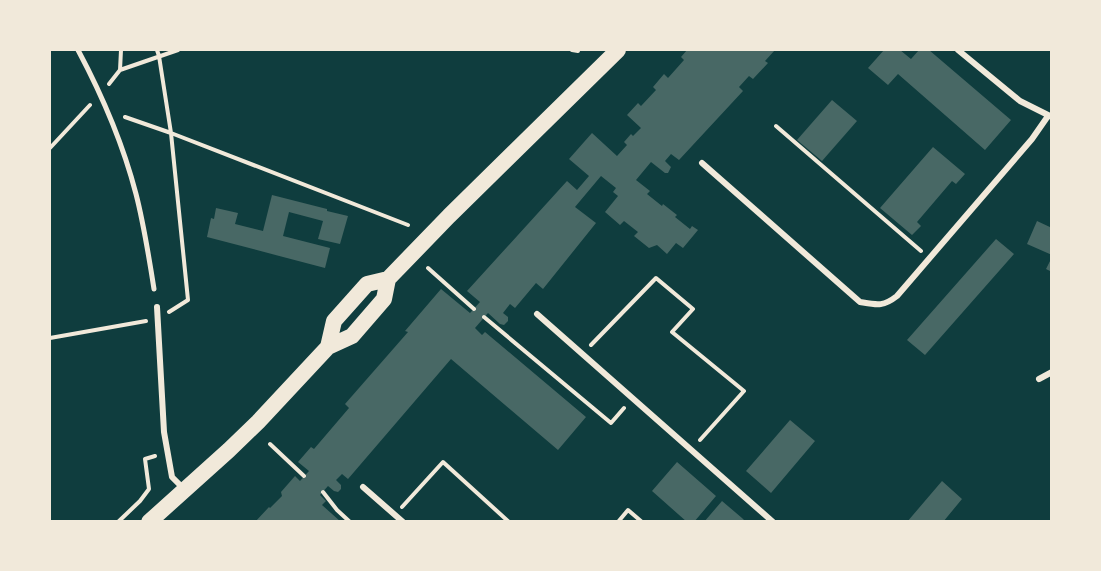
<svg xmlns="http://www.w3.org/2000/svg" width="1101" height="571" viewBox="0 0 1101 571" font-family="'Noto Sans',sans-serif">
	<rect width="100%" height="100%" fill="#0f3d3e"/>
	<path fill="#486865" d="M687 50H775L765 61 768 63 753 79 749 76 739 87 743 91 679 160 671 154 665 161 671 167 668 173H665L651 162 636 180 650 191 647 194 662 206 663 204 677 215 675 217 690 229 692 226 698 230 683 248 676 243 667 254 657 245 649 248 634 236 638 232 624 221 620 225 605 212 618 196 613 192 616 188 601 176 575 207 596 223 543 289 536 283 515 308 510 304 503 313 508 317V321L504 325 500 324 488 313 475 328 482 335 485 332 586 417 558 450 451 359 348 479 342 474 336 480 341 485V489L338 492 334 491 328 486 320 495 326 501 322 505 341 522H255L269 507 270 508 282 496 281 492 295 476 300 481 309 471 298 462 311 447 314 449 349 408 345 404 408 332 405 331 441 289 470 313 480 302 467 291 567 181 577 190 589 176 569 159 592 133 617 156 627 145 624 142 631 134 633 136 641 128 627 115 638 103 641 106 656 90 653 87 664 74 668 78 684 60 681 57Z
		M884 50H900L911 59 919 50H929L1011 120 985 150 898 74 888 85 868 68Z
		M832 100 857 121 822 161 797 140Z
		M933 147 965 174 956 184 952 181 917 222 921 226 912 235 880 208Z
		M272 195 327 209V211L348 216 340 244 318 239 323 221 289 212 283 236 330 248 325 268 207 237 211 218 214 219 216 208 238 213 235 224 263 231Z
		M1037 221 1052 228V255L1027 244Z
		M996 239 1014 254 925 355 907 340Z
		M1052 257V272L1046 269Z
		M790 420 815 441 771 493 746 471Z
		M677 462 716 496 694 522H687L652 491Z
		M942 481 962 499 943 522H907Z
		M722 501 742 518 746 522H704Z"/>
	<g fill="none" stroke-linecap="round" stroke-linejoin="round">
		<path stroke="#f1e9da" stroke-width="4" d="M157 50 159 56 171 133 188 300 169 312
			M572 50 578 51
			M120 70 178 50
			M109 84 120 70 121 50
			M125 117 171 133 408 225
			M776 126 921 251
			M50 148 90 105
			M428 268 474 309
			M484 317 611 423 624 408
			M50 338 146 321
			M591 345 656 278 693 309 672 332 744 391 700 440
			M270 444 304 476
			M323 492 337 510 350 522
			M402 507 443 462 509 522
			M118 522 140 501 149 489 145 459 155 456
			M618 522 628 510 642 522"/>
		<path stroke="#f1e9da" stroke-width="5" d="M78 50C102 95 123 144 136 194 144 225 149 257 154 289"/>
		<path stroke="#f1e9da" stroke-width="6" d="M958 50 1020 101 1052 117
			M702 163 860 302C877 305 883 307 897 296L1032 139 1048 116
			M157 307 164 432 172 477 183 488
			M537 314 773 522
			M1039 379 1052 372
			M363 487 403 522"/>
		<path stroke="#f1e9da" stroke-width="16" d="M328 347 334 321 367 284 388 279 449 216 618 50
			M149 522 229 450 258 422 328 347 352 336 384 299 388 279"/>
	</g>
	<rect width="1101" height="571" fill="none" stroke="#f1e9da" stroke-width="102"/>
</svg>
